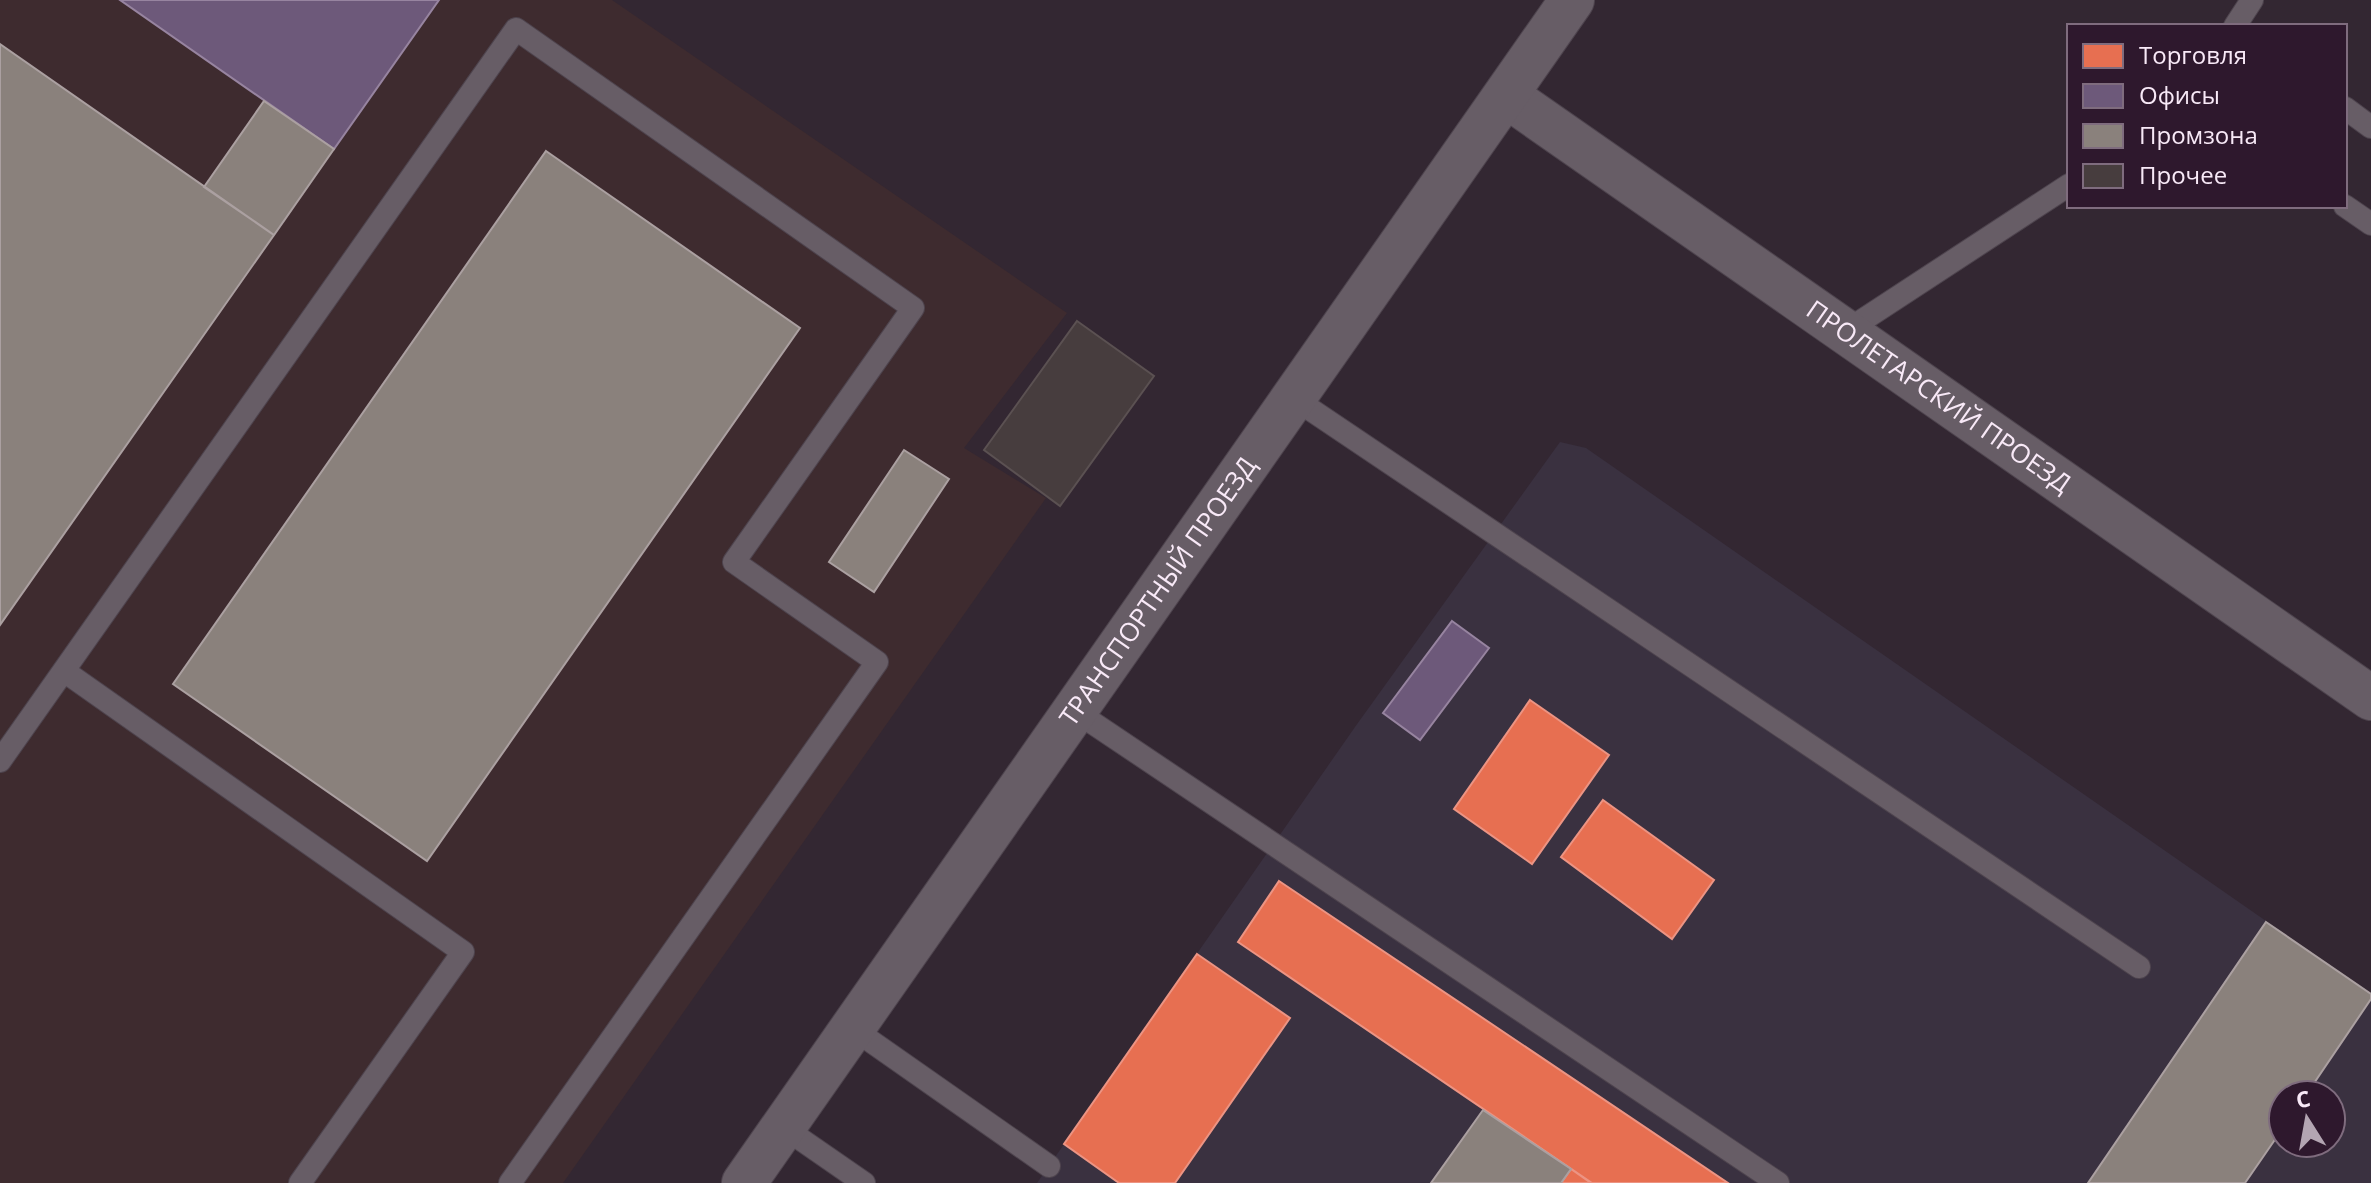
<svg xmlns="http://www.w3.org/2000/svg" width="2371" height="1183" viewBox="0 0 2371 1183" font-family="'Open Sans',sans-serif">
	<rect width="100%" height="100%" fill="#332732"/>
	<path fill="#3a3140" fill-rule="evenodd" d="M1560 442 1586 448 2371 994V1183H1037L1355 727ZM2283 1095H2331V1143H2283Z"/>
	<path fill="#3e2b2f" d="M0 0H612L1067 313 964 448 1046 498 563 1183H0Z"/>
	<path fill="#e76f51" stroke="#ec9483" stroke-width="2" d="M1530 700 1609 755 1532 864 1454 809Z
		M1603 800 1714 880 1672 939 1561 857Z
		M1279 881 1728 1183H1592L1238 942Z
		M1197 954 1290 1018 1175 1183H1119L1064 1144Z
		M1571 1169 1591 1183H1561Z"/>
	<path fill="#6d597a" stroke="#9784a0" stroke-width="2" d="M120 0H439L334 149Z
		M1452 621 1489 648 1420 740 1383 713Z"/>
	<path fill="#8a817c" stroke="#aba0a1" stroke-width="2" d="M0 44 274 235 0 625Z
		M264 101 334 149 274 235 204 187Z
		M546 151 800 328 427 861 173 684Z
		M904 450 949 479 874 592 829 562Z
		M2266 922 2371 994V999L2306 1095H2283V1128L2245 1183H2088Z
		M1483 1110 1571 1169 1561 1183H1431Z"/>
	<path fill="#473d3e" stroke="#5b5152" stroke-width="2" d="M1077 321 1154 376 1060 506 984 450Z"/>
	<g fill="none" stroke-linecap="round" stroke-linejoin="round">
		<g stroke="#4e444e" stroke-width="24">
			<path id="lane" d="M2235 26 2252 0
				M2345 108 2371 127
				M2345 206 2371 224
				M1846 331 2069 185
				M1295 399 2139 967
				M64 671 463 952 300 1183
				M1075 711 1778 1183
				M0 761 516 29 913 308 734 562 877 662 510 1183
				M852 1028 1049 1166
				M783 1127 864 1183"/>
		</g>
		<g stroke="#4e444e" stroke-width="46">
			<g id="street">
				<path id="s1" d="M1507 96 2371 698"/>
				<path id="s2" d="M744 1183 1572 0"/>
			</g>
		</g>
		<use href="#lane" stroke="#675d66" stroke-width="22"/>
		<use href="#street" stroke="#675d66" stroke-width="44"/>
	</g>
	<g text-anchor="middle" stroke-width="8" stroke-linejoin="round" paint-order="stroke">
		<g font-size="26" fill="#f8e9f7" stroke="#2e182d">
			<text dy="9" stroke="none"><textPath href="#s1" startOffset="526">ПРОЛЕТАРСКИЙ ПРОЕЗД</textPath></text>
			<text dy="9" stroke="none"><textPath href="#s2" startOffset="722">ТРАНСПОРТНЫЙ ПРОЕЗД</textPath></text>
		</g>
	</g>
	<rect x="2067" y="24" width="280" height="184" fill="#2e182d" stroke="#7f6c7e" stroke-width="2"/>
	<rect x="2083" y="44" width="40" height="24" fill="#e76f51" stroke="#7f6c7e" stroke-width="2"/>
	<text x="2139" y="64" font-size="24" fill="#f8e9f7">Торговля</text>
	<rect x="2083" y="84" width="40" height="24" fill="#6d597a" stroke="#7f6c7e" stroke-width="2"/>
	<text x="2139" y="104" font-size="24" fill="#f8e9f7">Офисы</text>
	<rect x="2083" y="124" width="40" height="24" fill="#8a817c" stroke="#7f6c7e" stroke-width="2"/>
	<text x="2139" y="144" font-size="24" fill="#f8e9f7">Промзона</text>
	<rect x="2083" y="164" width="40" height="24" fill="#473d3e" stroke="#7f6c7e" stroke-width="2"/>
	<text x="2139" y="184" font-size="24" fill="#f8e9f7">Прочее</text>
	<g transform="translate(2307 1119) rotate(349)"><circle r="38" fill="#2e182d" stroke="#7f6c7e" stroke-width="2"/>
	<path d="M0-6L14 30L0 20L-14 30Z" fill="#b3a5b2"/>
	<text y="-12" font-size="22" font-weight="bold" text-anchor="middle" fill="#f8e9f7">С</text>
	</g>
</svg>
